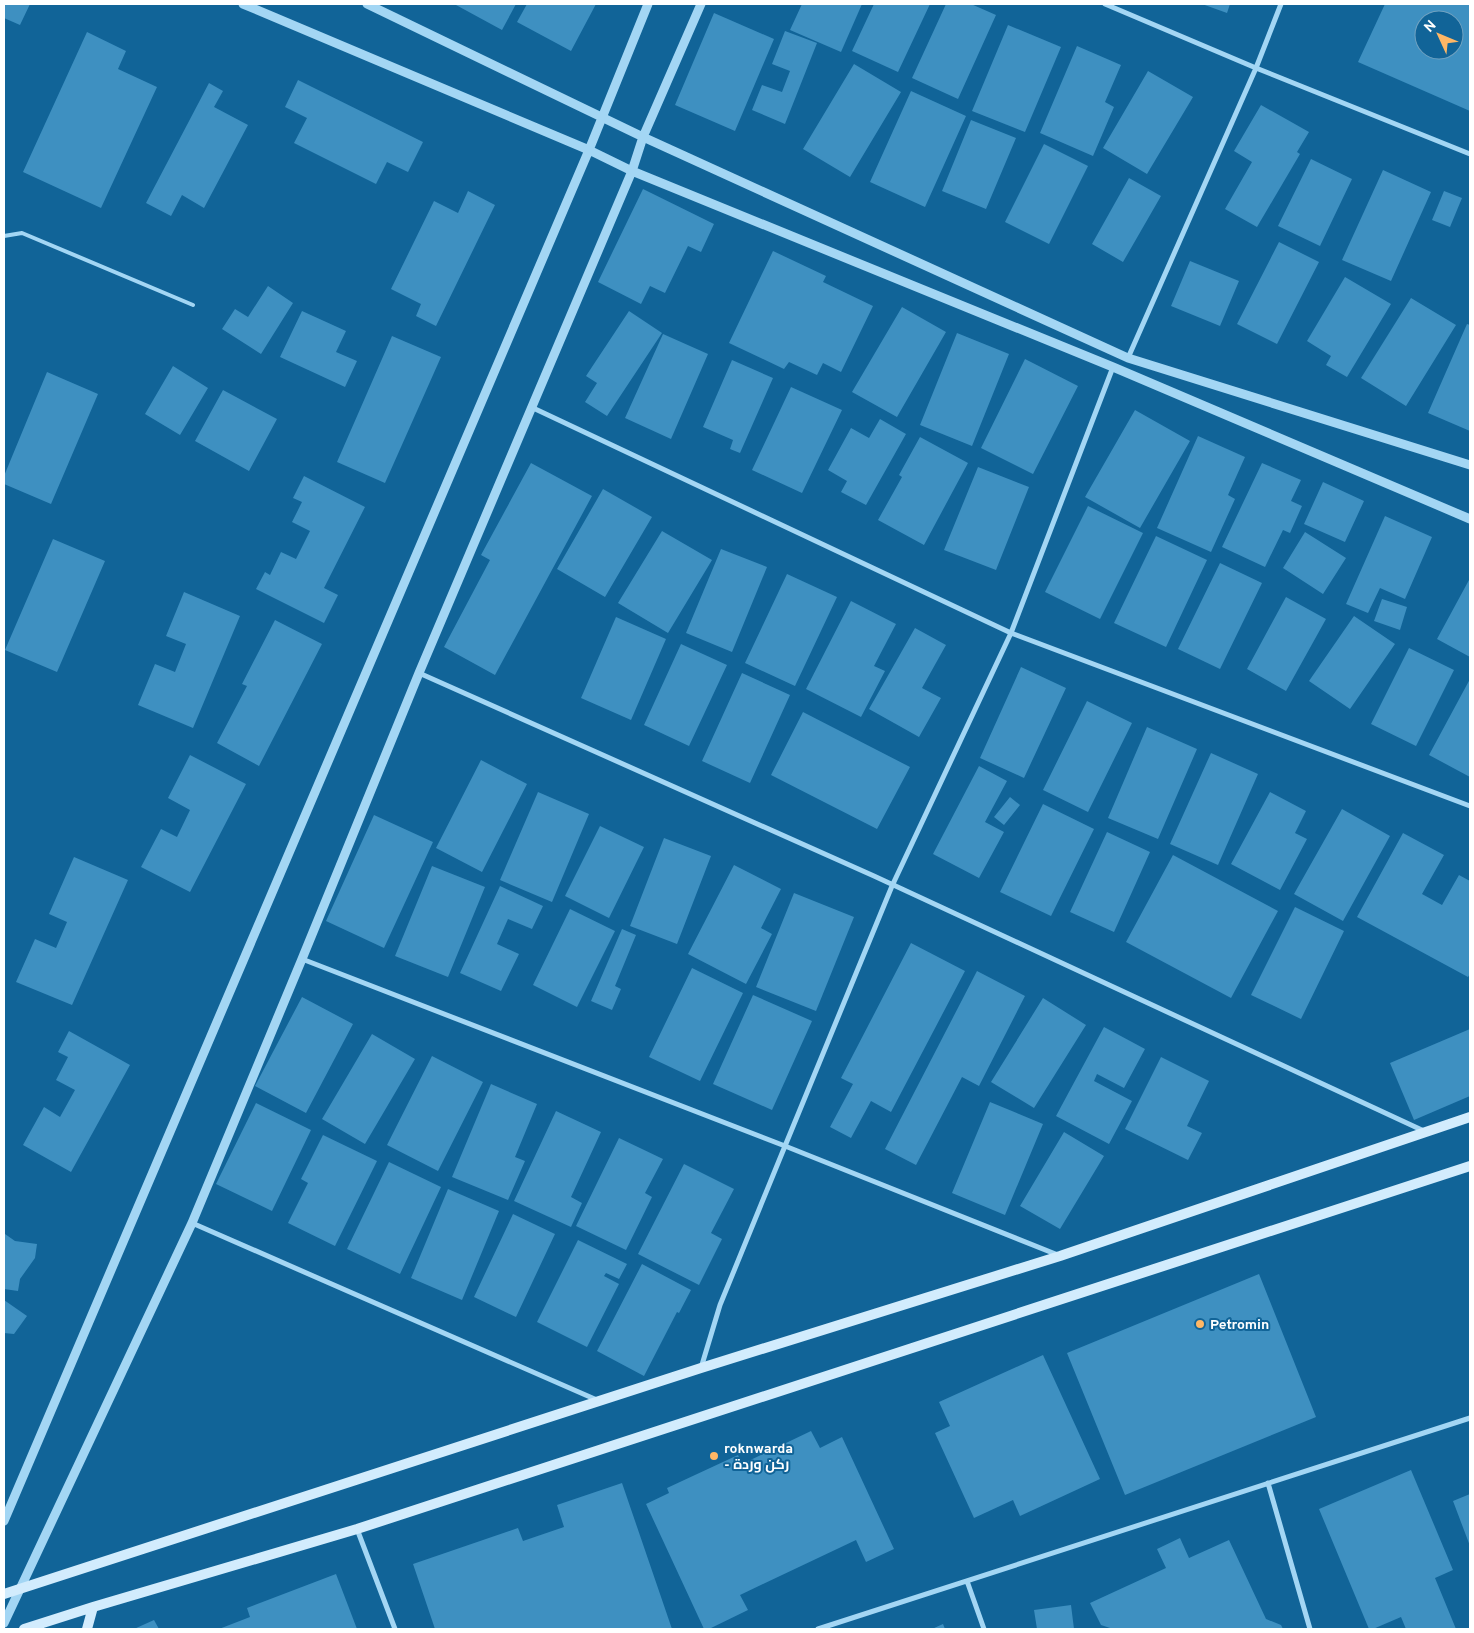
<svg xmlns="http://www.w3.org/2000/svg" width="1474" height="1633" viewBox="0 0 1474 1633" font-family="Overpass,Cairo,sans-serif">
	<rect width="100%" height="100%" fill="#116498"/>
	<path fill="#3e90c1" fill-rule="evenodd" d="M4 4H30L20 25 4 18Z
		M457 4H516L502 30 456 5Z
		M527 4H596L571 51 517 22Z
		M802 4H862L841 52 790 30Z
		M874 4H930L898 72 852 51Z
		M946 4H971L996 15 958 99 912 78Z
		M1202 4H1230L1227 13Z
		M1385 4H1470V111L1358 62ZM1424 20H1454V50H1424Z
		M714 13 774 39 735 131 675 105Z
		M1008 25 1061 47 1025 132 972 111Z
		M785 31 817 43 785 124 752 110 762 85 782 92 790 71 772 64Z
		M87 32 126 51 118 69 157 87 101 208 23 172Z
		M1077 46 1121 65 1105 102 1114 107 1093 156 1040 133Z
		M854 64 901 92 850 177 803 149Z
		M1148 71 1193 97 1147 174 1103 148Z
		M298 80 423 142 408 172 387 162 376 184 294 143 307 118 285 107Z
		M209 83 223 91 214 107 248 125 204 208 182 195 171 216 146 203Z
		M911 91 966 116 925 207 870 182Z
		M1261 105 1309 132 1297 152 1300 154 1257 227 1225 209 1252 162 1234 151Z
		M971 120 1016 138 986 209 942 191Z
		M1044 144 1088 166 1049 244 1005 222Z
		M1311 159 1352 179 1320 246 1278 226Z
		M1383 170 1431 192 1391 281 1342 260Z
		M1129 178 1161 196 1123 262 1092 244Z
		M643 189 714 224 701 252 688 246 665 293 650 286 641 304 598 282Z
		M468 191 495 205 436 326 416 316 421 304 391 289 434 201 458 213Z
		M1444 191 1462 198 1450 227 1432 220Z
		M1279 242 1319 262 1277 344 1237 324Z
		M773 251 826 276 823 282 873 306 841 372 823 363 817 375 789 362 784 369 729 343Z
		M1190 261 1239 281 1220 326 1171 306Z
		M1345 277 1391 304 1347 377 1326 365 1331 356 1307 341Z
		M268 286 293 303 261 354 222 329 235 309 248 317Z
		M1411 298 1456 325 1406 406 1361 378Z
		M902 307 946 332 897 417 852 392Z
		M302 311 346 331 336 352 357 361 345 387 280 357Z
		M629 311 662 333 607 416 585 402 597 383 586 376Z
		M1467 324 1470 325V431L1428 413Z
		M957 333 1009 354 972 446 920 425Z
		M663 334 708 354 671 439 625 418Z
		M392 336 441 357 385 483 337 462Z
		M1025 359 1078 386 1033 474 981 448Z
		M732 360 773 378 740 453 730 449 733 440 703 427Z
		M173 366 208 388 180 435 145 414Z
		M47 372 98 394 51 504 4 484V476Z
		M791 387 842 410 802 493 752 470Z
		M223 390 277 419 249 471 195 441Z
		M1135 410 1190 441 1140 528 1085 497Z
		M880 419 906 434 866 505 841 492 847 481 828 470 851 428 869 438Z
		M1198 436 1245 457 1228 495 1235 499 1211 552 1157 528Z
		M920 437 968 463 924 545 878 520 902 477 899 475Z
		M531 463 592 496 495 675 444 647 490 560 481 555Z
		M1262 463 1301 480 1291 501 1302 506 1290 533 1283 530 1265 567 1222 547Z
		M978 467 1029 487 996 570 944 550Z
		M304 476 365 507 324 588 338 595 324 623 256 589 265 572 270 575 281 552 296 559 310 531 292 522 302 502 293 498Z
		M1323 482 1364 501 1345 542 1304 524Z
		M603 489 652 517 605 597 557 569Z
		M1088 506 1143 533 1100 619 1045 592Z
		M1385 516 1432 537 1405 599 1380 588 1368 613 1346 604Z
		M662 531 712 560 668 633 618 603Z
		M1305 532 1346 558 1323 594 1283 568Z
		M1156 536 1207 560 1166 647 1114 623Z
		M53 539 105 561 57 672 5 650Z
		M721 549 767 567 732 652 686 633Z
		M1220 563 1262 583 1220 669 1178 649Z
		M787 574 837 597 795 686 745 663Z
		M1469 580 1470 581V657L1437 639Z
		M184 592 240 616 193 728 138 705 155 664 175 672 186 644 166 636Z
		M1286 597 1326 619 1286 691 1247 669Z
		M1382 599 1407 607 1400 630 1374 621Z
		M851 601 896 624 874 666 885 671 861 717 806 689Z
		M1354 616 1395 644 1350 709 1309 681Z
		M616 617 666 639 631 720 581 698Z
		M275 620 322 644 259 766 217 743 247 686 242 684Z
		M915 628 946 645 922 688 941 698 919 737 869 709Z
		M681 644 727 665 689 746 644 725Z
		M1409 648 1454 670 1416 746 1371 724Z
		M1021 667 1066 688 1024 778 980 758Z
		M742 673 790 695 750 783 702 761Z
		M1470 679V777L1429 755Z
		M1087 701 1132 723 1088 812 1043 790Z
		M803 712 910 767 877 829 771 775Z
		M1147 727 1197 749 1158 839 1108 818Z
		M1211 753 1258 774 1218 865 1170 844Z
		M190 755 246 784 190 892 141 867 161 829 177 837 190 810 168 798Z
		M481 760 527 784 482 872 436 848Z
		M979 766 1007 781 985 822 1004 832 979 878 933 854Z
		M538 792 589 814 552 902 500 880Z
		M1270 792 1306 811 1295 833 1307 839 1280 890 1231 864Z
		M1010 797 1020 805 1004 825 994 817Z
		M1043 804 1094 829 1051 916 1000 892Z
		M1342 809 1390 836 1343 921 1294 894Z
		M374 815 433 842 384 948 326 921Z
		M600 826 644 847 609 918 565 896Z
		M1107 832 1150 852 1114 932 1070 912Z
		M1403 833 1444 855 1422 894 1442 905 1459 875 1470 881V974L1468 977 1357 917Z
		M664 838 711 856 677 944 630 926Z
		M1173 855 1278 911 1231 998 1126 942Z
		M74 857 128 880 72 1005 16 982 35 939 56 948 67 922 49 914Z
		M734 865 781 889 761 928 772 934 746 984 688 954Z
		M432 866 485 887 448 977 395 956Z
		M500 886 543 906 532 929 508 919 497 944 519 954 501 991 460 973Z
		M794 893 854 917 816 1011 756 987Z
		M1295 907 1344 931 1301 1019 1251 995Z
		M570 909 615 931 577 1007 533 985Z
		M622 929 636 935 615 986 621 989 612 1010 591 1001Z
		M911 943 965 971 891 1112 871 1101 851 1138 830 1127 853 1084 841 1078Z
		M692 968 743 993 700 1081 649 1057Z
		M977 971 1025 996 979 1086 962 1077 916 1165 885 1149Z
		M753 995 812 1021 772 1110 713 1084Z
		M302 997 353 1024 306 1113 255 1086Z
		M1043 998 1086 1025 1034 1108 991 1082Z
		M1104 1027 1145 1049 1124 1088 1097 1074 1094 1081 1132 1101 1109 1144 1056 1116Z
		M1470 1029V1096L1414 1120 1390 1063Z
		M69 1031 130 1065 71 1172 23 1145 44 1107 60 1117 75 1090 56 1080 68 1057 58 1052Z
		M372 1034 415 1059 365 1144 322 1119Z
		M432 1056 483 1082 438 1171 387 1145Z
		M1161 1057 1209 1081 1187 1126 1202 1133 1188 1160 1125 1129Z
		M491 1084 537 1104 515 1157 525 1161 508 1200 452 1177Z
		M990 1102 1043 1124 1005 1215 952 1193Z
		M256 1103 311 1130 272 1211 216 1184Z
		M556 1111 601 1132 571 1197 582 1203 571 1227 514 1201Z
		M1064 1132 1104 1156 1060 1229 1020 1206Z
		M323 1135 377 1161 335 1246 288 1223 308 1183 301 1179Z
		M619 1138 663 1159 645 1193 652 1197 626 1250 576 1226Z
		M389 1162 441 1187 400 1274 347 1249Z
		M684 1164 734 1189 711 1233 722 1239 699 1285 638 1254Z
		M448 1189 499 1211 462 1300 411 1278Z
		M513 1214 555 1234 516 1317 474 1297Z
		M5 1234 15 1241 37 1244 35 1258 20 1279 18 1291 4 1289Z
		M578 1240 627 1264 619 1279 606 1273 604 1276 619 1284 587 1347 537 1322Z
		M642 1264 691 1290 679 1313 677 1312 644 1376 597 1351Z
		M1259 1274 1316 1417 1125 1495 1067 1353Z
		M4 1300 27 1316 14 1334 4 1333Z
		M1043 1355 1100 1479 1020 1516 1013 1500 974 1518 935 1433 950 1426 939 1402Z
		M811 1431 820 1448 842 1437 894 1549 866 1562 856 1540 740 1595 748 1610 709 1629H704L646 1504 669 1493 667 1488 738 1455 742 1464Z
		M1411 1470 1453 1570 1435 1578 1456 1629H1406L1401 1617 1373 1629H1369L1319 1509Z
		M622 1483 672 1629H435L413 1564 518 1528 523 1541 564 1527 557 1505Z
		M1470 1494V1546L1453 1501Z
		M1180 1538 1189 1558 1229 1540 1266 1619 1281 1625 1283 1629H1113L1101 1625 1090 1603 1166 1568 1157 1549Z
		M336 1574 357 1629H219L250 1617 247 1608Z
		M1071 1605 1074 1629H1037L1034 1610Z
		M154 1620 159 1629H134Z
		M943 1624 945 1629H932Z"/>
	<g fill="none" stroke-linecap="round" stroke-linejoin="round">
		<path stroke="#a3d6f4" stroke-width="4" d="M4 236 22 233 193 305"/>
		<path stroke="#a3d6f4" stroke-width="5" d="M1105 4 1256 68 1470 154
			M1128 358 1256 68 1281 4
			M531 407 1011 633 1470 806
			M419 673 874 876 1424 1131
			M302 959 785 1146 1058 1255
			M192 1223 597 1400
			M701 1368 720 1305 785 1146 892 886 1011 633 1113 367
			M1268 1483 1310 1629
			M357 1529 395 1629
			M967 1581 984 1629
			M818 1629 1470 1418"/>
		<path stroke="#a3d6f4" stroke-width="9" d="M243 4 589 150 632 171 1113 367 1470 519
			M367 4 643 137 1128 358 1470 465
			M4 1521 589 150 648 4
			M4 1623 192 1223 302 959 419 673 632 171 643 137 701 4"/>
		<path stroke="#d2ecfd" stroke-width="10" d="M4 1594 701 1368 1060 1256 1470 1117
			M24 1629 93 1607 357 1529 1470 1166
			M87 1629 93 1607"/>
	</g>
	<g fill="#ffb765" stroke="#116498" stroke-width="2">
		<circle cx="1200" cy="1324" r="5"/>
		<circle cx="714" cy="1456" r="5"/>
	</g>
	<g text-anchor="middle" stroke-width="4" stroke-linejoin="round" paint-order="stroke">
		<g font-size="14" font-weight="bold" fill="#fff" stroke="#116498" text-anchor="start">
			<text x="1210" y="1329">Petromin</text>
			<text x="724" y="1453">roknwarda<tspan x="724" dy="16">- ركن وردة</tspan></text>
		</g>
	</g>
	<rect width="1474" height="1633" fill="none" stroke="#ffffff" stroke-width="10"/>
	<g transform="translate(1439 35) rotate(314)"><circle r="24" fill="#116498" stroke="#70a2c1"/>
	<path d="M0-4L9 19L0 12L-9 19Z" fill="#ffb765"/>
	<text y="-8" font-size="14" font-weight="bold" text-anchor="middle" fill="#ffffff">N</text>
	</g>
</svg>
